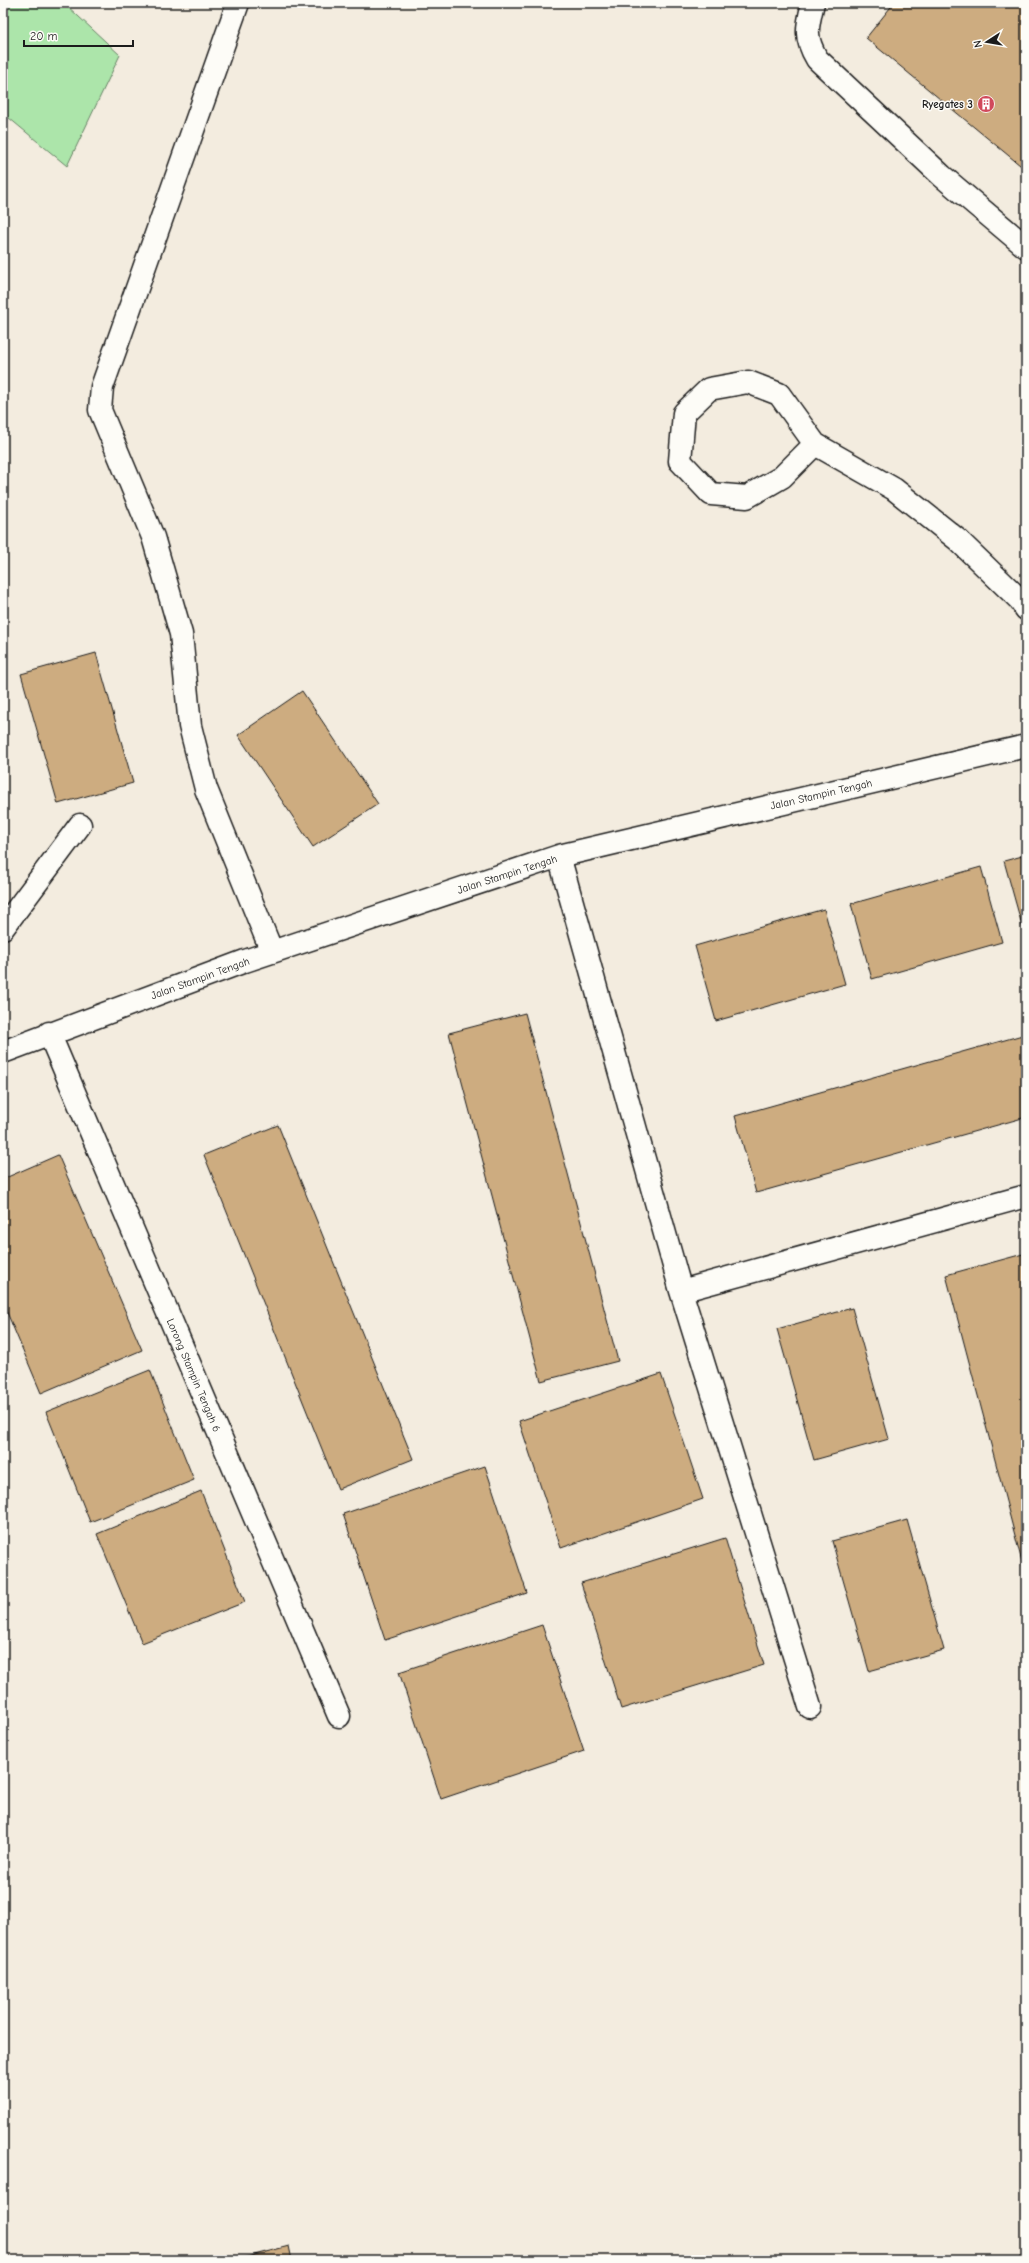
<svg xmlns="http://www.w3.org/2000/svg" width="1029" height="2263" viewBox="0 0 1029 2263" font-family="'Comic Neue',sans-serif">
	<rect width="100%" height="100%" fill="#f3ecdf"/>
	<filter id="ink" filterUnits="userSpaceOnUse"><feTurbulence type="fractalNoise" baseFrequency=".025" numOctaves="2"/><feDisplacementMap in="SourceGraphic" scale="8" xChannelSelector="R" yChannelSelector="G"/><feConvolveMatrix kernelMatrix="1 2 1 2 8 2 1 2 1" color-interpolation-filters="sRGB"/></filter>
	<g filter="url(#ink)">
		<path fill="#ace5aa" stroke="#648063" d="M3 3H64L120 55 67 166 3 113Z"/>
		<path fill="#cdac80" stroke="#1c1c1c" d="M894 3H1026V170L866 38Z
			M96 653 133 783 58 804 21 674Z
			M302 691 378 804 313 847 238 735Z
			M1026 855V936H1025L1004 861Z
			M981 867 1002 942 872 979 851 904Z
			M824 909 845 984 716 1021 695 946Z
			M525 1013 618 1361 541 1381 449 1033Z
			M1026 1034V1117L756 1193 735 1116Z
			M278 1125 413 1459 338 1489 204 1155Z
			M58 1155 142 1350 41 1393 3 1303V1179Z
			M1023 1254 1026 1267V1577L946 1275Z
			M852 1308 889 1439 814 1460 777 1329Z
			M150 1370 194 1480 90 1522 46 1412Z
			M661 1374 703 1499 561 1548 519 1421Z
			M485 1466 527 1593 385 1640 343 1514Z
			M201 1491 245 1602 142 1643 97 1534Z
			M907 1520 944 1650 869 1671 832 1541Z
			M725 1538 764 1665 621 1709 581 1583Z
			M542 1625 584 1751 441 1799 399 1672Z
			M289 2246 292 2260H235Z"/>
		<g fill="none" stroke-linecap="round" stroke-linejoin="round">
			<g stroke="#1c1c1c" stroke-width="25">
				<path id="minor" d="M238 3 102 387 100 410 153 537 181 634 190 726 206 789 272 952
					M813 3C807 27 804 37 817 59L942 176 1026 247
					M815 444 782 477 747 497 711 494 680 461 684 413 709 389 748 382 779 394 815 444 894 489 958 540 1020 600 1026 609
					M559 856 681 1291 810 1707
					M3 928 80 825
					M49 1033 339 1716
					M3 1052 245 961 559 856 1026 746
					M681 1291 1026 1196"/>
			</g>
			<use href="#minor" stroke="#fdfcf7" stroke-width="22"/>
		</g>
	</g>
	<defs>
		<g id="building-disc" transform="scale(0.9)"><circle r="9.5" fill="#d1495b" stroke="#fdfcf7"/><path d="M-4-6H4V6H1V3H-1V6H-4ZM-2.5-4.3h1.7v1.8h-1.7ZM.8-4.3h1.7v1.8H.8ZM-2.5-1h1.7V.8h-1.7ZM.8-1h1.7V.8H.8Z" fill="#fff"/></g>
	</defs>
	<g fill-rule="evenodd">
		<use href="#building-disc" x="986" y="104"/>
	</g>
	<g text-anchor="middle" stroke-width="3" stroke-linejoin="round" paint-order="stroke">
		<g font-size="11" font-weight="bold" fill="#1c1c1c" stroke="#fdfcf7" text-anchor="end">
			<text x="973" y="108">Ryegates 3</text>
		</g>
		<g font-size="11" fill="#1c1c1c" stroke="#fdfcf7">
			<text transform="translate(821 794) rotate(-13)" y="4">Jalan Stampin Tengah</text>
			<text transform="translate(507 874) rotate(-18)" y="4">Jalan Stampin Tengah</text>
			<text transform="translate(200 978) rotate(-20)" y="4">Jalan Stampin Tengah</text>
			<text transform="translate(194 1375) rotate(67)" y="4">Lorong Stampin Tengah 6</text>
		</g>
	</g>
	<rect width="1029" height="2263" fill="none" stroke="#fdfcf7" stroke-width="16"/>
	<rect x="8" y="8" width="1013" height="2247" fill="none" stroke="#1c1c1c" stroke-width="1.5" filter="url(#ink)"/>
	<g transform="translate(987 42) rotate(258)" stroke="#fdfcf7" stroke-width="3" paint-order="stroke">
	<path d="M0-3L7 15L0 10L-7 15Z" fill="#1c1c1c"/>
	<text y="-6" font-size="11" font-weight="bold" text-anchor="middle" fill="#1c1c1c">N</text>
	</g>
	<path d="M24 40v6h109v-6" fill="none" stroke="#1c1c1c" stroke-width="2"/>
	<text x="30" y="40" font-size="12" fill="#1c1c1c" stroke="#fdfcf7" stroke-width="3" paint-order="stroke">20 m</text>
</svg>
